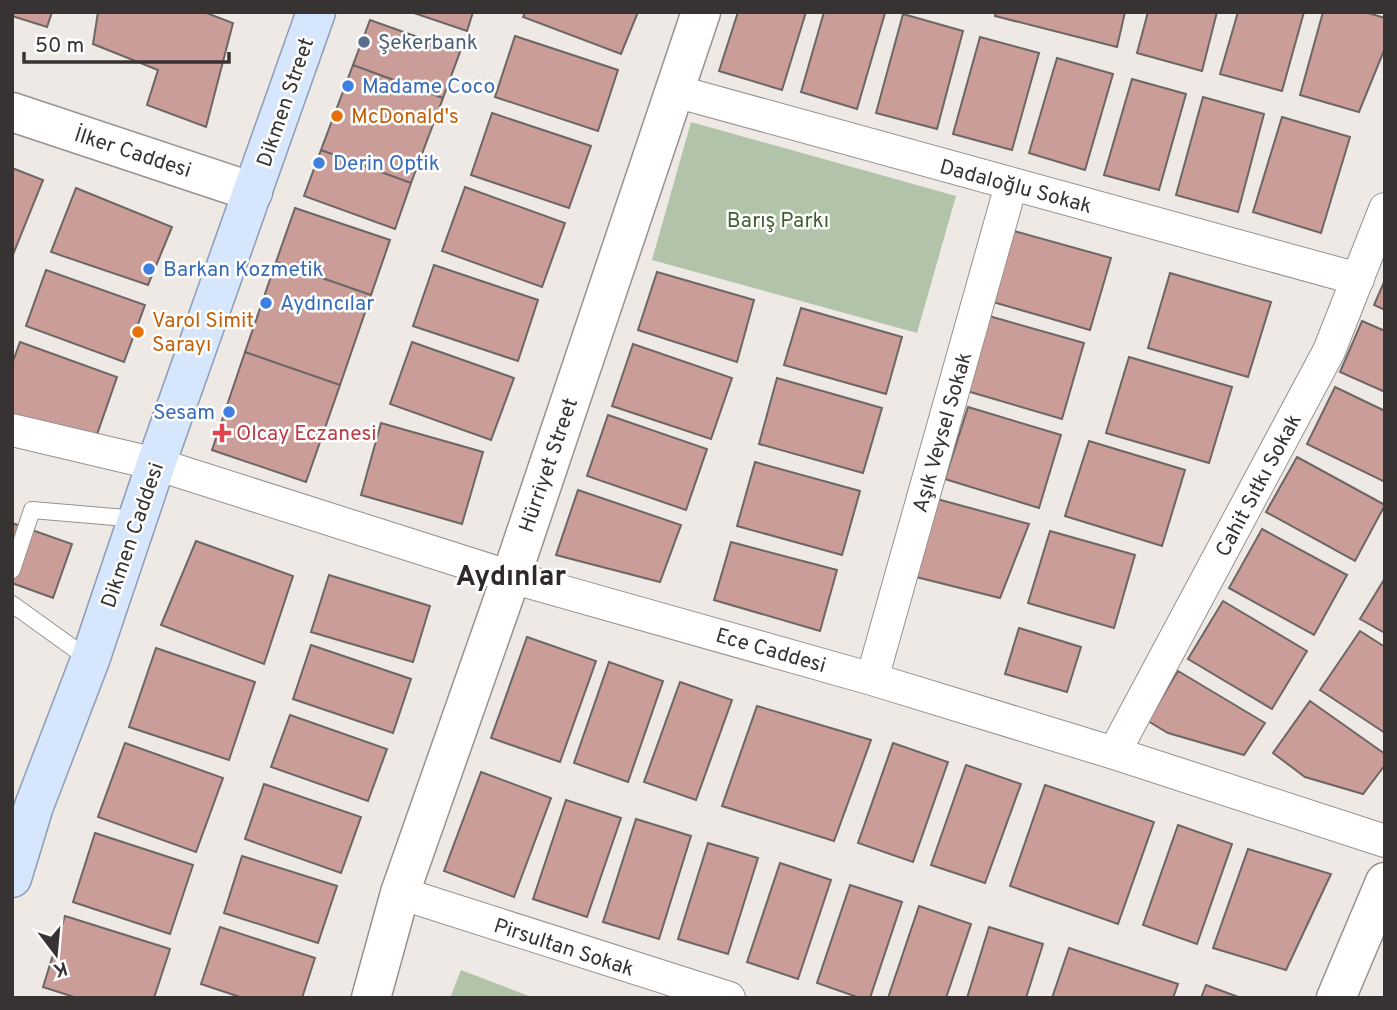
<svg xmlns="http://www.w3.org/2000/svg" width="1397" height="1010" viewBox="0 0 1397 1010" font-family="Overpass,sans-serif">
	<rect width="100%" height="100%" fill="#efe9e6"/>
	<path fill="#b1c3a9" d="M691 122 956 196 917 333 652 260Z
		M461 970 534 998H450Z"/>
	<path fill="#cb9d99" stroke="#6c6665" stroke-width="2" d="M12 12H52L47 27 12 16Z
		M98 12H204L233 23 206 127 147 105 158 70 93 44Z
		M411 12H473L467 31Z
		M525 12H638L621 54 523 17Z
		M738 12H806L782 90 719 71Z
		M824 12 885 13 857 109 801 92Z
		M996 12H1125L1117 47 995 16Z
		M1148 12H1217L1202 71 1137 53Z
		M1238 12H1304L1282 91 1220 74Z
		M1323 12H1365L1385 18V48L1359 112 1300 95Z
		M903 14 963 31 937 129 876 113Z
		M370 20 460 52 443 98 353 65Z
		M515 36 618 70 598 131 495 97Z
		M980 37 1039 53 1012 150 953 134Z
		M1057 58 1113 74 1085 170 1029 153Z
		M353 65 443 98 411 183 321 150Z
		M1132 79 1186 94 1159 190 1104 175Z
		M1203 97 1264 114 1238 212 1176 195Z
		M492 113 591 146 569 208 471 175Z
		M1282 117 1350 137 1321 233 1253 212Z
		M321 150 411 183 395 229 304 196Z
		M12 168 43 180 12 257Z
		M465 187 565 223 542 287 442 251Z
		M76 188 172 227 148 285 51 252Z
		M295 208 390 240 371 295 276 262Z
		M1014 231 1111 258 1090 330 993 302Z
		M276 262 371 295 340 385 245 352Z
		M434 265 538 300 518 361 413 326Z
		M46 270 145 305 124 362 26 326Z
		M657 272 754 300 737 362 638 330Z
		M1170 273 1271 302 1248 377 1148 348Z
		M1385 280V310L1374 305Z
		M801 308 902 337 886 394 784 365Z
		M989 316 1084 343 1062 419 967 391Z
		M1362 321 1385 331V392L1340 372Z
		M20 342 117 377 94 443 12 422V364Z
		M412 342 514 378 491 440 390 404Z
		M633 344 732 378 711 439 612 406Z
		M245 352 340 385 306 482 212 450Z
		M1129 357 1232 387 1209 463 1106 433Z
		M777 378 882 408 863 473 759 444Z
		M1335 387 1385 411V482L1307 444Z
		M968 407 1061 435 1039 508 945 479Z
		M608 415 707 449 686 510 587 476Z
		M381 423 483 452 462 524 361 495Z
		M1089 441 1185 470 1162 546 1065 516Z
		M1297 457 1385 505 1355 561 1266 512Z
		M755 462 860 491 842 555 737 526Z
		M578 490 681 525 660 582 556 555Z
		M937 499 1029 524 1000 598 916 577Z
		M12 523 72 544 53 598 12 583Z
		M1262 529 1347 575 1314 635 1229 588Z
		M1050 531 1135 555 1114 628 1028 603Z
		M196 541 293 576 264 664 161 625Z
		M731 542 837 570 820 631 714 600Z
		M329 575 430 606 413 662 311 632Z
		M1385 578V633L1360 619Z
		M1223 601 1307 651 1272 709 1188 659Z
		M1019 628 1081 647 1067 692 1005 674Z
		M1360 631 1385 647V733L1320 690Z
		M527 637 596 661 560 762 491 738Z
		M311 645 411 679 393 733 293 699Z
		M156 648 255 682 229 760 129 727Z
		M609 662 663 681 628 782 574 763Z
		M1178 671 1265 723 1244 755 1168 733 1148 721Z
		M680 682 732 700 696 800 644 782Z
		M1310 701 1385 754V765L1363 794 1305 777 1273 753Z
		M757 706 871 740 834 841 722 806Z
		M290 715 387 749 368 801 271 767Z
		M125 743 223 778 196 852 98 817Z
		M893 743 948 762 913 862 858 843Z
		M966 765 1021 784 985 883 931 865Z
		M481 772 551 798 514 897 444 871Z
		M264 784 361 817 341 873 245 839Z
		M1045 785 1154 822 1118 924 1010 886Z
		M566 800 621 818 587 917 533 899Z
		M636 819 691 836 659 939 603 922Z
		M1178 825 1232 844 1197 944 1143 925Z
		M95 833 193 865 170 934 73 902Z
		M708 843 758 858 728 954 678 939Z
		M1248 849 1331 874 1286 970 1213 948Z
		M242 856 337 886 318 943 224 913Z
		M780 863 831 880 798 979 747 962Z
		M850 885 902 902 870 998H860L817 983Z
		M919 906 971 924 946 998H888Z
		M65 916 170 949 154 998H77L43 987Z
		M220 927 315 958 302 998H243L201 984Z
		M989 927 1043 944 1026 998H967Z
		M1069 948 1178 984 1173 998H1052Z
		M1206 985 1241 998H1201Z"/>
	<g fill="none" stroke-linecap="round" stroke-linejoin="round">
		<g stroke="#97918f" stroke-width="18">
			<path id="service" d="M12 570 32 510 138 519
				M12 604 90 660"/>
		</g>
		<g stroke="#97918f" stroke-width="34">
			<path id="minor" d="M675 91 1358 279
				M12 430 156 464 511 577 872 679 1114 753 1385 841
				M872 679 1011 185
				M1114 753 1329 351 1385 209
				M400 893 729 998"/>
		</g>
		<g stroke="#97918f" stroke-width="41">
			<path id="tertiary" d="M12 112 253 192
				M371 998 400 893 511 577 701 12"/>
		</g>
		<g stroke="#97918f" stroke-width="41">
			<path id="secondary" d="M1336 998 1385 882"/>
		</g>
		<g stroke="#8c9cb5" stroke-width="41">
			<path id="primary" d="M12 878 34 806 90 660 156 464 316 12"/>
		</g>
		<use href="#service" stroke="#fff" stroke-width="16"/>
		<use href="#minor" stroke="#fff" stroke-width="32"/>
		<use href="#tertiary" stroke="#fff" stroke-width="38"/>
		<use href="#secondary" stroke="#fff" stroke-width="38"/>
		<use href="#primary" stroke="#d6e6fd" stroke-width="38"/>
	</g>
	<circle fill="#5c6f8a" stroke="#fff" stroke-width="2.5" cx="364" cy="42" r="7"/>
	<g fill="#3f7fe0" stroke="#fff" stroke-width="2.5">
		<circle cx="348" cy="86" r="7"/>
		<circle cx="319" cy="163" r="7"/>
		<circle cx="149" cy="269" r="7"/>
		<circle cx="266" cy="303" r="7"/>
		<circle cx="229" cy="412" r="7"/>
	</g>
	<g fill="#e8710a" stroke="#fff" stroke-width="2.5">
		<circle cx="337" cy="116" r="7"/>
		<circle cx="138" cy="332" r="7"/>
	</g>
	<path fill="#e0444e" stroke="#fff" stroke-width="2.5" d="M218.5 422.5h7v7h7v7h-7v7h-7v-7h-7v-7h7z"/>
	<g text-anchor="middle" stroke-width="5" stroke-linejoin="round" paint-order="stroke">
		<g font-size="21" fill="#4e5e75" stroke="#fff" text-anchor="start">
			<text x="378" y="49">Şekerbank</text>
		</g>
		<g font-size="21" fill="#366cbe" stroke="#fff" text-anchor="start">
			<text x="362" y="93">Madame Coco</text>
			<text x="333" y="170">Derin Optik</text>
			<text x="163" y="276">Barkan Kozmetik</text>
			<text x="280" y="310">Aydıncılar</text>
			<text x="215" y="419" text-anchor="end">Sesam</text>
		</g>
		<g font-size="21" fill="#363332" stroke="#fff">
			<text transform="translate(285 102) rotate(-71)" y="7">Dikmen Street</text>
			<text transform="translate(133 152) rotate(18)" y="7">İlker Caddesi</text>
			<text transform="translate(1016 186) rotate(15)" y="7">Dadaloğlu Sokak</text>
			<text transform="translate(942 432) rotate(-74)" y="7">Aşık Veysel Sokak</text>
			<text transform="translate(548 465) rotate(-71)" y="7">Hürriyet Street</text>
			<text transform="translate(1258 485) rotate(-62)" y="7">Cahit Sıtkı Sokak</text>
			<text transform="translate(132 535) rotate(-71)" y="7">Dikmen Caddesi</text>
			<text transform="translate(771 650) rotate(16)" y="7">Ece Caddesi</text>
			<text transform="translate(564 947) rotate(18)" y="7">Pirsultan Sokak</text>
		</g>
		<g font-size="21" fill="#c56008" stroke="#fff" text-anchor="start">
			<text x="351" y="123">McDonald's</text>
			<text x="152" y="327">Varol Simit<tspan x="152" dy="24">Sarayı</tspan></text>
		</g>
		<g font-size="21" fill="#3e5f2d" stroke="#fff">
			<text x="778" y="227">Barış Parkı</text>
		</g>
		<g font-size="21" fill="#be3a42" stroke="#fff" text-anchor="start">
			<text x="236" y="440">Olcay Eczanesi</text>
		</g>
		<g font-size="28" font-weight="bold" fill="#2f2a29" stroke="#fff">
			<text x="511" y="585">Aydınlar</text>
		</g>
	</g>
	<rect width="1397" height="1010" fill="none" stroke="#363332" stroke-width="28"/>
	<g transform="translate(56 954) rotate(164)" stroke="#ffffff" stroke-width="5" paint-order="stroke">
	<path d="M0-5L12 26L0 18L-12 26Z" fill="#363332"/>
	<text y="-10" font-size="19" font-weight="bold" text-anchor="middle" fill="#363332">K</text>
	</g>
	<path d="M24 52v10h205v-10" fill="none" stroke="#363332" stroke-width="3.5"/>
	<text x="35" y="52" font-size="21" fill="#363332" stroke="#ffffff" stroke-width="5" paint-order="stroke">50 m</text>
</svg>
